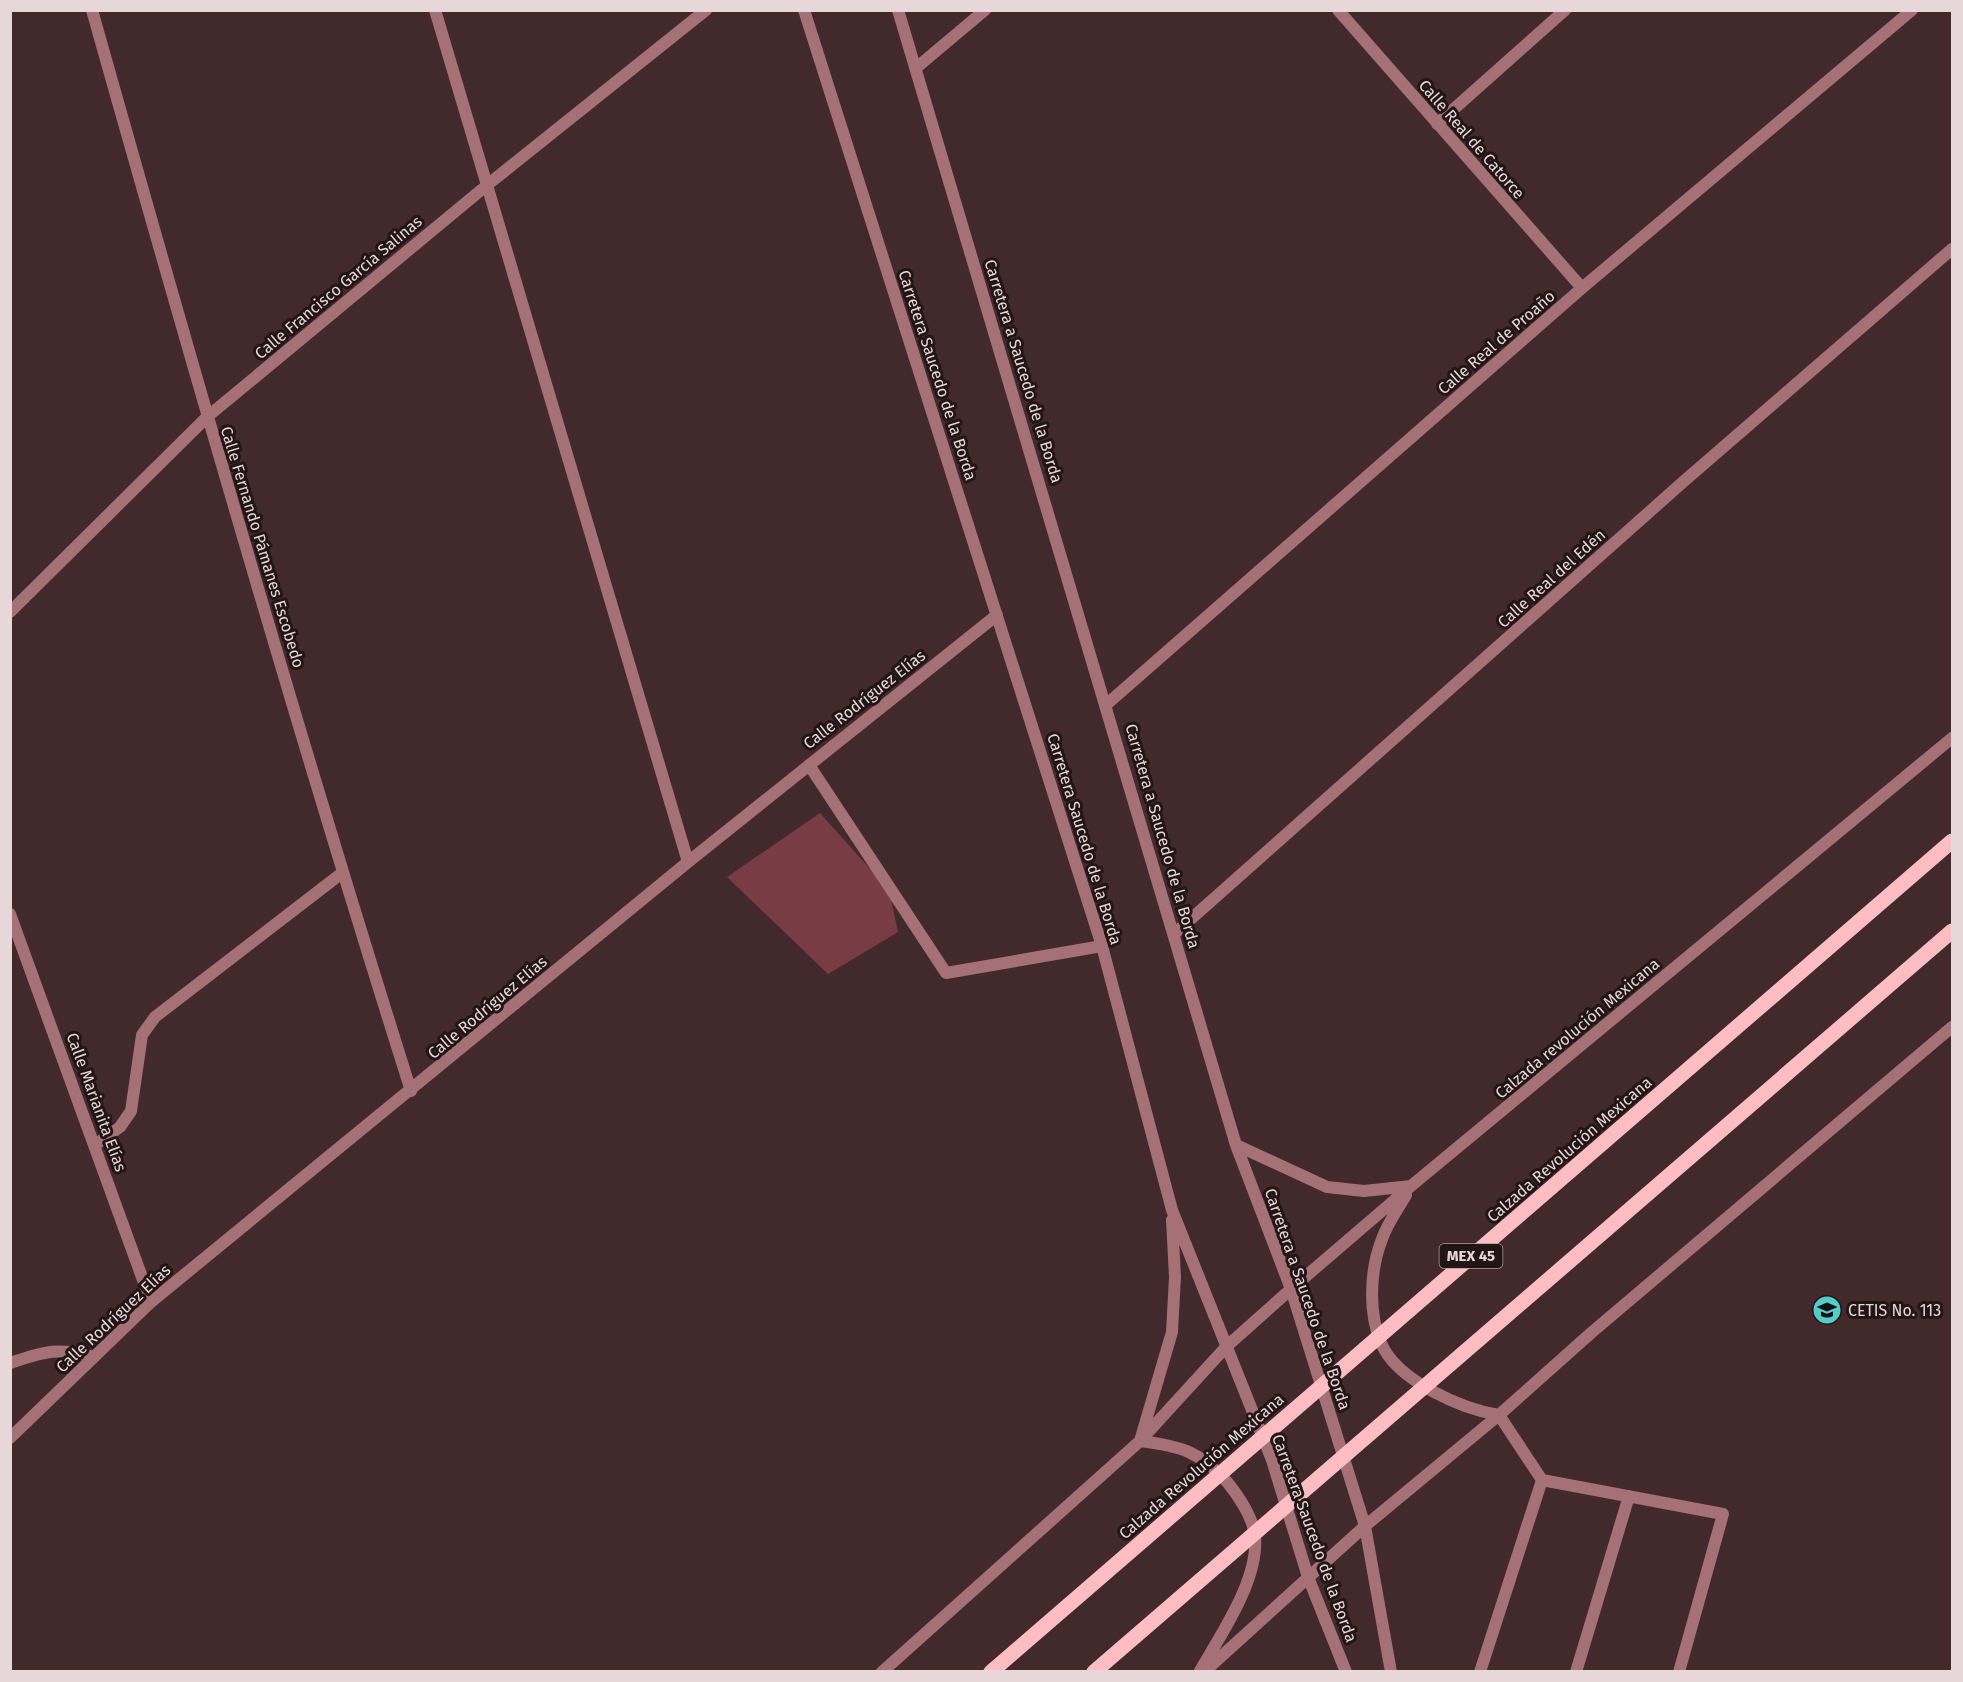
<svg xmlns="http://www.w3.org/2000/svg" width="1963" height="1682" viewBox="0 0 1963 1682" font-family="'Fira Sans',sans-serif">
	<rect width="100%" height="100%" fill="#42292c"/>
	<path fill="#793c44" d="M820 813 889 890 898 932 828 974 727 877Z"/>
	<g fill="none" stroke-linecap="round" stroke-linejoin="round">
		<path stroke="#a57076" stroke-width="12" d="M809 765 946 973 1102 946
			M95 1145 120 1127 131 1111 142 1035 155 1017 342 873
			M10 1363C46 1351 58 1347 94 1357
			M1499 1415 1542 1480 1723 1514 1679 1672
			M1480 1672 1542 1480
			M1576 1672 1629 1496"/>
		<path stroke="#a57076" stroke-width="12" d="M92 10C194 372 298 733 411 1091
			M435 10 688 862
			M1338 10 1582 288
			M916 68 985 10
			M1437 124 1565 10
			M10 612 207 417 486 186 706 10
			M1107 704 1582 288 1912 10
			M10 914 151 1302
			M1174 934 1683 482 1952 249
			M10 1438 151 1302 688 862 997 615"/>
		<path stroke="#a57076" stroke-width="12" d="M804 10 1102 946 1172 1210 1272 1460 1308 1577 1346 1672
			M898 10 1236 1145 1291 1289 1365 1526 1391 1672
			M1236 1145 1327 1187 1364 1191 1411 1186
			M1406 1195C1398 1209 1387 1224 1382 1239 1370 1270 1368 1312 1381 1343 1397 1381 1462 1409 1499 1415
			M1172 1220 1175 1277 1172 1332 1140 1441C1180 1446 1200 1451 1228 1483 1239 1497 1253 1517 1255 1536 1259 1580 1221 1634 1200 1671
			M882 1672 1140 1441 1226 1347 1291 1289 1411 1186 1952 738
			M1204 1672 1365 1526 1499 1415 1591 1333 1952 1027"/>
		<path stroke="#febdc3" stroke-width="15" d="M991 1672 1952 841
			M1094 1672 1952 931"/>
	</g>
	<defs>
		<g id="university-disc" transform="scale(1.5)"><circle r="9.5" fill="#53cdca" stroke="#211516"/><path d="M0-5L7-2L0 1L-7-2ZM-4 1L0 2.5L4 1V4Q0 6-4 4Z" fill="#111"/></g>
	</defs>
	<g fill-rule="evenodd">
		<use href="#university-disc" x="1827" y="1310"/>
	</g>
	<g text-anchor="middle" stroke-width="6" stroke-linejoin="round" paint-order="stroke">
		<rect fill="#211516" stroke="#ac9d9e" stroke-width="1.5" x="1439.5" y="1244" width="63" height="24" rx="4.5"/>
		<g font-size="15" font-weight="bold" fill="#e8d7d8">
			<text x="1471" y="1261">MEX 45</text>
		</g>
		<g font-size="16" fill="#e8d7d8" stroke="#211516">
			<text transform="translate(1472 139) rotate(49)" y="6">Calle Real de Catorce</text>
			<text transform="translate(338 287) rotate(-40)" y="6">Calle Francisco García Salinas</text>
			<text transform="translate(1496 342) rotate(-41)" y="6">Calle Real de Proaño</text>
			<text transform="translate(1024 371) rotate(73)" y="6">Carretera a Saucedo de la Borda</text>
			<text transform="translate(938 375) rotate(72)" y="6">Carretera Saucedo de la Borda</text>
			<text transform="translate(263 547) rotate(73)" y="6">Calle Fernando Pámanes Escobedo</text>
			<text transform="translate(1551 578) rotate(-42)" y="6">Calle Real del Edén</text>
			<text transform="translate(864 699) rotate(-38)" y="6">Calle Rodríguez Elías</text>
			<text transform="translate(1163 836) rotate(74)" y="6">Carretera a Saucedo de la Borda</text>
			<text transform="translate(1085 839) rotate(73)" y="6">Carretera Saucedo de la Borda</text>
			<text transform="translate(487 1007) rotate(-40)" y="6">Calle Rodríguez Elías</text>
			<text transform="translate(1577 1028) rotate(-40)" y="6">Calzada revolución Mexicana</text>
			<text transform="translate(97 1102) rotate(70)" y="6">Calle Marianita Elías</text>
			<text transform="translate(1569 1149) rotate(-41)" y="6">Calzada Revolución Mexicana</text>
			<text transform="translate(1308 1299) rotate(71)" y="6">Carretera a Saucedo de la Borda</text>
			<text transform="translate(113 1318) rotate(-43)" y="6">Calle Rodríguez Elías</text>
			<text transform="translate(1201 1466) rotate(-41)" y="6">Calzada Revolución Mexicana</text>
			<text transform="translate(1315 1538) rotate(70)" y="6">Carretera Saucedo de la Borda</text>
		</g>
		<g font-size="16" fill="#e8d7d8" stroke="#211516" text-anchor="start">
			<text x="1848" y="1316">CETIS No. 113</text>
		</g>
	</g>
	<rect width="1963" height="1682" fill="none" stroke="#e8d7d8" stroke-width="24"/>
</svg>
